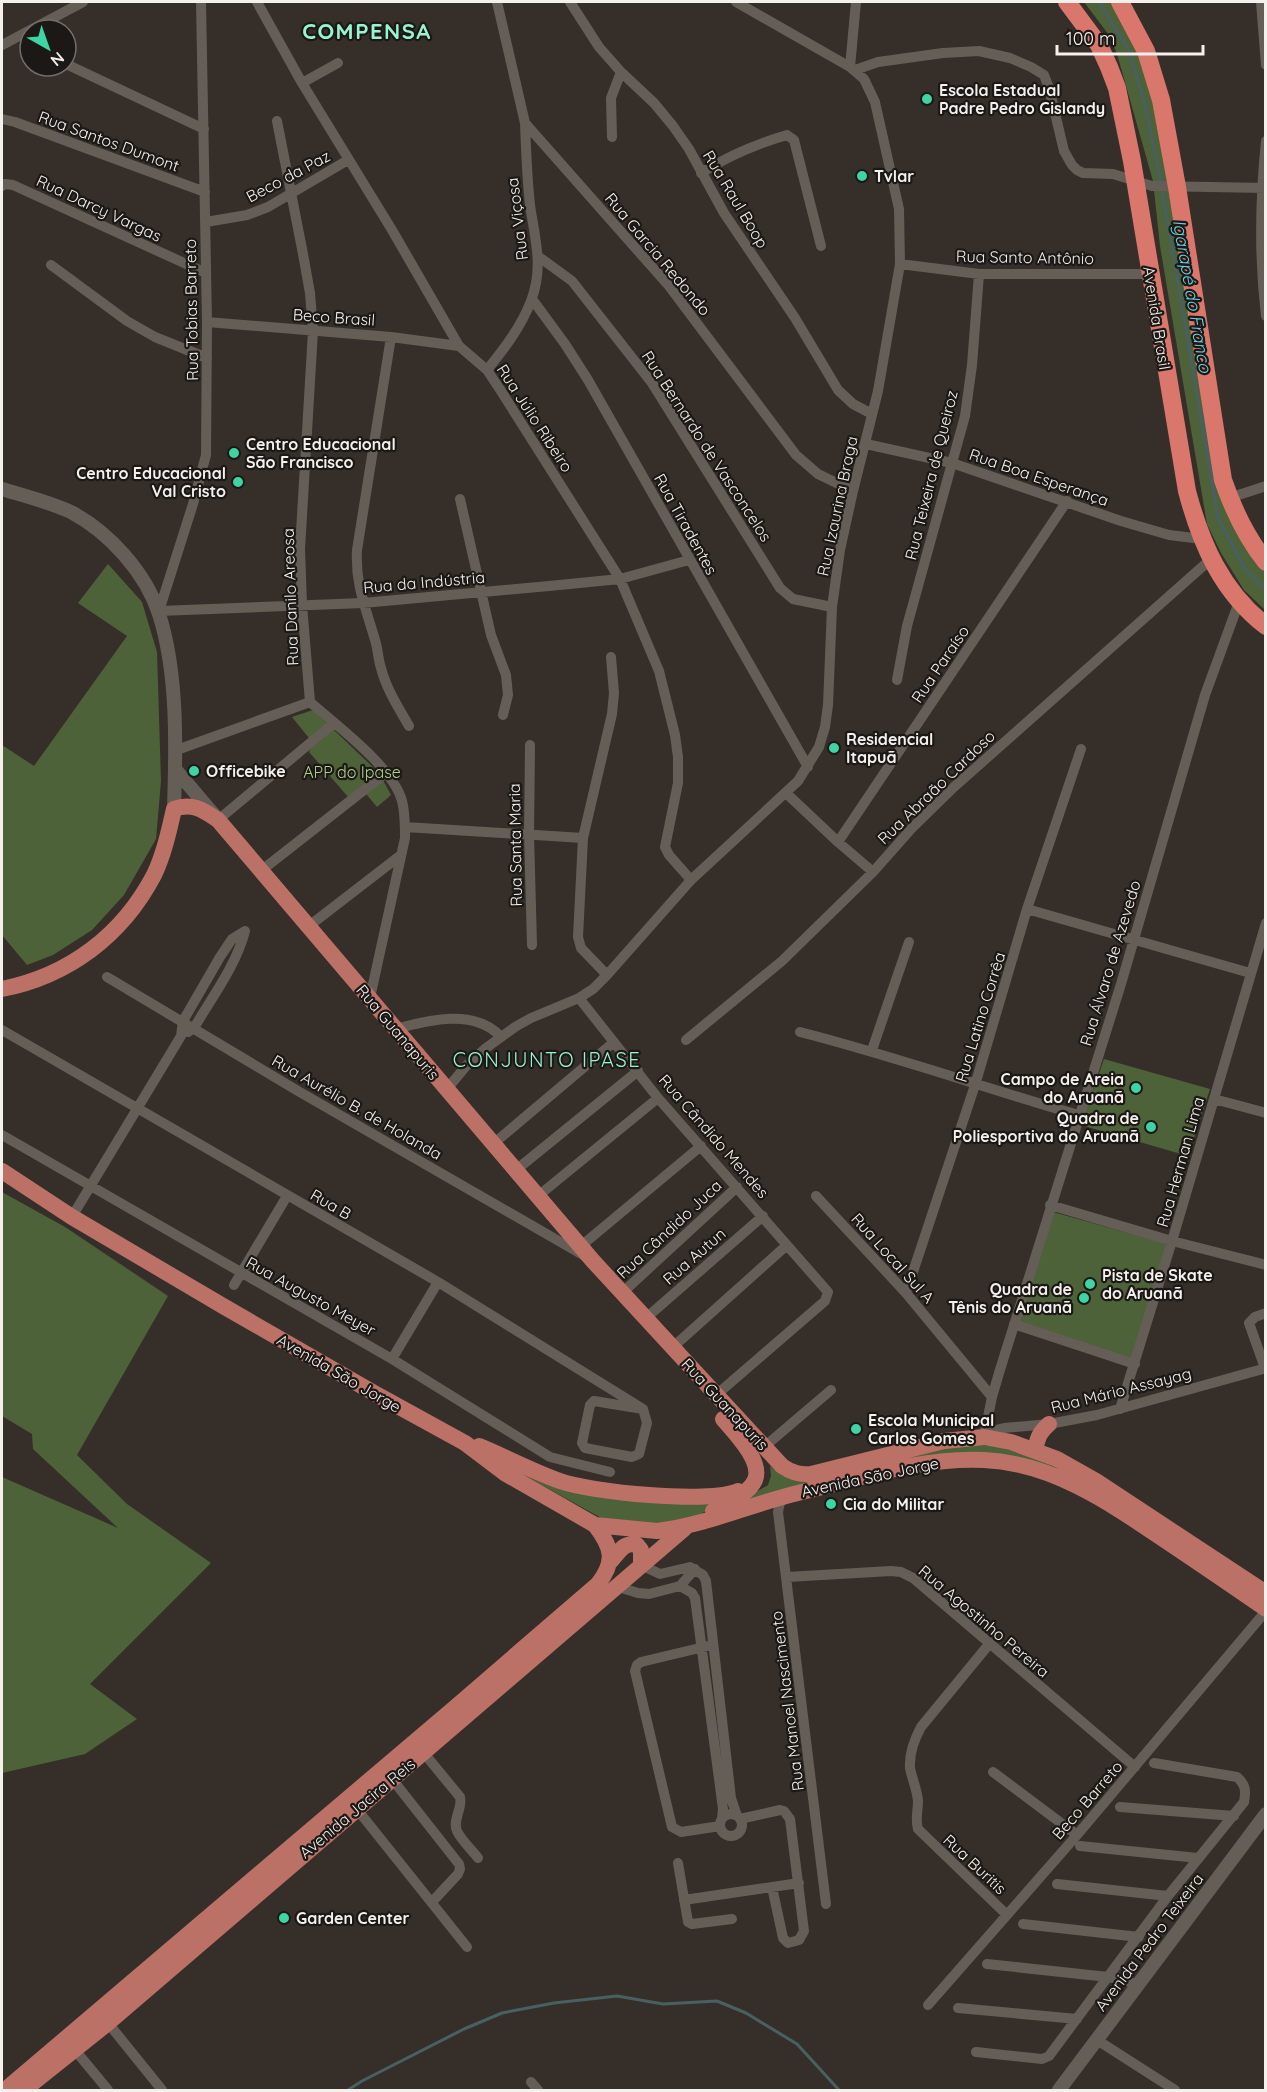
<svg xmlns="http://www.w3.org/2000/svg" width="1267" height="2092" viewBox="0 0 1267 2092" font-family="Quicksand,sans-serif">
	<rect width="100%" height="100%" fill="#362f29"/>
	<path fill="#4e6239" d="M1084 2H1116L1145 54 1220 469 1265 568V610L1244 590 1221 553 1207 524 1160 246 1153 181 1117 54 1109 35Z
		M108 564 142 602 157 652 161 781 156 839 124 895 92 930 53 955 27 965 2 935V745L34 766 127 636 78 603Z
		M313 710 379 773 391 795 377 807 362 789 349 798 309 752 313 743 292 717Z
		M1104 1059 1210 1089 1188 1156 1081 1125Z
		M2 1192 65 1227 168 1296 77 1455 127 1504 211 1563 90 1684 137 1719 85 1754 2 1773V1477L118 1528 33 1449 32 1434 2 1416Z
		M1053 1212 1167 1244 1132 1358 1019 1321Z
		M971 1444 1001 1447 1028 1453 1083 1479 988 1454 723 1511 768 1485 771 1476 770 1466 783 1476 929 1449Z
		M496 1460 567 1488 732 1496 692 1519 665 1524 605 1520Z"/>
	<g fill="none" stroke-linecap="round" stroke-linejoin="round">
		<path stroke="#496062" stroke-width="3" d="M1099 2 1129 51 1145 105 1161 182
			M1162 189 1218 518 1245 569 1266 590
			M348 2090 362 2081 464 2029 502 2013 554 2003 617 1996 663 2004 717 2001 746 2013 797 2044 839 2090"/>
		<path stroke="#655e57" stroke-width="10" d="M201 2 207 322 206 455 193 504 159 611 363 603 549 586 620 579 689 560
			M257 2 302 83 392 230 459 346 487 370 501 391 620 579 659 671 675 735 678 757V783L665 847 669 855 691 880
			M497 2 525 123 669 286 796 455 818 474 853 491
			M570 2 599 47 621 72 654 103 673 126 689 149 724 213 795 318 838 390 853 404 872 414
			M1261 2 1266 65
			M2 45 83 2
			M66 64 204 129
			M850 67 856 2
			M855 70 878 62 943 53 979 51 1010 58 1031 67 1044 75 1049 88 1064 151 1072 165 1077 170 1083 173 1113 174 1152 186 1266 188
			M302 83 338 63
			M2 119 15 122 205 192
			M277 121 303 254 310 293 313 331 300 549 302 605 310 702C337 726 393 767 402 801 405 812 405 827 405 838L370 998
			M612 137 611 98 621 72
			M1266 141C1260 199 1259 258 1266 316
			M701 173C728 156 756 144 787 135L794 140 821 246
			M2 186 5 184 13 185 206 273
			M206 222 247 215 268 207 348 160
			M539 257 572 281 652 383 780 588 793 599 832 607
			M900 264 979 274H1149
			M51 265 127 321 155 337 207 358
			M532 299 565 344 588 380 808 767
			M207 322 391 337 459 346
			M391 337 357 550C355 585 366 608 375 640 378 649 378 659 381 668 386 688 398 707 409 726
			M487 370C504 349 521 327 531 301 544 267 535 239 530 205 527 178 526 150 525 123
			M866 444 952 463 1121 521 1169 535 1202 539
			M1229 498 1266 486
			M460 499 491 635 506 675 508 695 503 715
			M897 680 907 626 965 416 972 365 979 274
			M530 745 529 834 532 945
			M174 751 310 702
			M786 793 838 842 873 872
			M218 820 334 723
			M405 827 583 838
			M838 842 1067 501
			M262 870 387 772
			M1027 909 1250 973
			M309 926 401 855
			M607 975 581 948 578 937 583 838 612 714 614 693 611 657
			M107 977 298 1091 583 1255
			M579 998 658 1098 828 1292 825 1301 715 1396
			M396 1029C428 1020 475 1008 501 1037
			M2 1030 438 1282 643 1409 647 1423 639 1454 632 1457 585 1448 582 1443 590 1405 594 1401 643 1409
			M188 1032 194 1028C212 997 236 966 245 931
			M800 1032C894 1056 985 1088 1078 1115
			M686 1040 782 961 873 872 912 828 954 787 1211 559
			M872 1050 909 942
			M447 1089 466 1066 486 1048 515 1027 531 1018 579 998 593 989 607 975 691 880 798 781 819 747 825 727 828 705 832 607 840 550 853 491 878 391 900 264 899 209 875 102 864 79 850 67 736 2
			M1214 1099 1266 1113
			M2 1135 392 1359 550 1457 610 1472
			M493 1144 614 1042
			M516 1170 638 1071
			M538 1196 658 1098
			M816 1196 906 1293 992 1397
			M1050 1205 1172 1241 1266 1265
			M76 1210 181 1036 183 1021 220 957 232 939 245 931
			M581 1246 701 1146
			M234 1285 287 1196
			M622 1293 737 1187
			M906 1293 975 1085 1027 909 1081 749
			M646 1318 763 1216
			M1014 1324 1135 1364
			M673 1347 787 1245
			M392 1359 438 1282
			M1265 1368 1249 1323 1255 1317 1266 1313
			M1120 1409 1172 1241 1266 923
			M984 1437 992 1397 999 1373 1121 984 1205 695 1239 602
			M984 1437 996 1430 1004 1428 1049 1424 1097 1415 1266 1368
			M764 1447 831 1390
			M784 1496 780 1502 778 1512 826 1904
			M641 1565 660 1574 690 1567 703 1575 706 1581 731 1798 737 1816
			M787 1577 891 1571 901 1572 913 1578 1135 1767
			M615 1586 638 1593 649 1594 680 1586 692 1593 695 1598 723 1809 722 1819
			M680 1586 695 1569
			M990 1643 921 1727C914 1740 909 1753 910 1768 912 1779 917 1789 918 1801 918 1811 915 1819 918 1829L1007 1915
			M708 1646 641 1662 637 1665 635 1671 672 1827 681 1832 720 1826
			M423 1752 460 1797C463 1808 452 1820 457 1831 461 1840 472 1850 478 1858
			M993 1772 1077 1835
			M392 1779 459 1864 460 1869 458 1874 432 1902
			M1120 1807 1234 1816
			M356 1808 467 1947
			M720 1825a11 11 0 1 1 22 0a11 11 0 1 1-22 0Z
			M740 1819 780 1810 784 1811 790 1819 804 1931 799 1940 788 1943 783 1938 772 1887
			M1080 1846 1198 1858
			M678 1863 688 1922 692 1924 732 1919
			M1057 1884 1168 1896
			M684 1900 799 1883
			M1023 1924 1139 1937
			M987 1964 1108 1977 1138 1984
			M928 2005 1077 1835 1266 1611
			M958 2008 1077 2019
			M108 2023 162 2090
			M1097 2040 1175 2090
			M75 2050 108 2090
			M976 2052 1042 2059 1049 2056 1168 1896 1244 1802C1246 1791 1246 1785 1237 1777L1154 1763
			M531 2082 538 2090"/>
		<path stroke="#655e57" stroke-width="14" d="M2 489C25 496 49 502 71 512 109 532 146 573 159 614 178 673 176 747 174 809
			M175 769 215 816
			M1059 2090 1266 1814"/>
		<path stroke="#bc7167" stroke-width="16" d="M2 989C68 976 122 936 154 875 164 854 169 831 174 809 192 802 203 810 218 820L593 1261 782 1466C792 1473 800 1475 811 1474L944 1441 984 1437 1011 1442 1057 1459 1096 1481 1266 1593
			M2 1171 72 1217 223 1306 374 1393 465 1443 506 1474 595 1525 657 1531C708 1525 756 1502 806 1491 864 1477 924 1457 984 1460 1051 1463 1107 1501 1160 1537 1196 1561 1231 1585 1266 1609
			M479 1446C506 1457 532 1471 560 1481 590 1492 709 1504 738 1491
			M1036 1451C1036 1439 1040 1432 1049 1424
			M713 1511C727 1503 748 1495 755 1480 763 1461 734 1432 723 1419
			M611 1561C619 1552 624 1541 637 1545L641 1550V1565
			M5 2090 452 1710 598 1584C616 1561 612 1547 595 1525
			M24 2090 108 2023 684 1529"/>
		<path stroke="#d9776c" stroke-width="18" d="M1067 2 1099 45 1109 67 1117 88 1132 161 1187 491C1201 544 1222 592 1266 626
			M1120 2 1146 51 1161 100 1177 187 1223 480C1233 509 1246 537 1266 562"/>
	</g>
	<g fill="#3ed4a3" stroke="#1b1815" stroke-width="2">
		<circle cx="927" cy="99" r="6"/>
		<circle cx="862" cy="176" r="6"/>
		<circle cx="234" cy="453" r="6"/>
		<circle cx="238" cy="482" r="6"/>
		<circle cx="834" cy="748" r="6"/>
		<circle cx="194" cy="771" r="6"/>
		<circle cx="1136" cy="1088" r="6"/>
		<circle cx="1151" cy="1127" r="6"/>
		<circle cx="1090" cy="1284" r="6"/>
		<circle cx="1084" cy="1298" r="6"/>
		<circle cx="856" cy="1429" r="6"/>
		<circle cx="831" cy="1504" r="6"/>
		<circle cx="284" cy="1918" r="6"/>
	</g>
	<g text-anchor="middle" stroke-width="4.5" stroke-linejoin="round" paint-order="stroke">
		<g font-size="16" font-weight="bold" fill="#f4f0ec" stroke="#1b1815" text-anchor="start">
			<text x="939" y="96">Escola Estadual<tspan x="939" dy="18">Padre Pedro Gislandy</tspan></text>
			<text x="874" y="182">Tvlar</text>
			<text x="246" y="450">Centro Educacional<tspan x="246" dy="18">São Francisco</tspan></text>
			<text x="226" y="479" text-anchor="end">Centro Educacional<tspan x="226" dy="18">Val Cristo</tspan></text>
			<text x="846" y="745">Residencial<tspan x="846" dy="18">Itapuã</tspan></text>
			<text x="206" y="777">Officebike</text>
			<text x="1124" y="1085" text-anchor="end">Campo de Areia<tspan x="1124" dy="18">do Aruanã</tspan></text>
			<text x="1139" y="1124" text-anchor="end">Quadra de<tspan x="1139" dy="18">Poliesportiva do Aruanã</tspan></text>
			<text x="1102" y="1281">Pista de Skate<tspan x="1102" dy="18">do Aruanã</tspan></text>
			<text x="1072" y="1295" text-anchor="end">Quadra de<tspan x="1072" dy="18">Tênis do Aruanã</tspan></text>
			<text x="868" y="1426">Escola Municipal<tspan x="868" dy="18">Carlos Gomes</tspan></text>
			<text x="843" y="1510">Cia do Militar</text>
			<text x="296" y="1924">Garden Center</text>
		</g>
		<g font-size="16" fill="#f4f0ec" stroke="#1b1815">
			<text transform="translate(109 141) rotate(20)" y="6">Rua Santos Dumont</text>
			<text transform="translate(288 176) rotate(-28)" y="6">Beco da Paz</text>
			<text transform="translate(736 199) rotate(59)" y="6">Rua Raul Boop</text>
			<text transform="translate(99 208) rotate(25)" y="6">Rua Darcy Vargas</text>
			<text transform="translate(517 219) rotate(-97)" y="6">Rua Viçosa</text>
			<text transform="translate(658 254) rotate(50)" y="6">Rua Garcia Redondo</text>
			<text transform="translate(1025 257) rotate(1)" y="6">Rua Santo Antônio</text>
			<text transform="translate(191 310) rotate(-91)" y="6">Rua Tobias Barreto</text>
			<text transform="translate(334 317) rotate(4)" y="6">Beco Brasil</text>
			<text transform="translate(1157 318) rotate(81)" y="6">Avenida Brasil</text>
			<text transform="translate(535 418) rotate(57)" y="6">Rua Júlio Ribeiro</text>
			<text transform="translate(707 446) rotate(57)" y="6">Rua Bernardo de Vasconcelos</text>
			<text transform="translate(931 475) rotate(-76)" y="6">Rua Teixeira de Queiroz</text>
			<text transform="translate(1039 477) rotate(19)" y="6">Rua Boa Esperança</text>
			<text transform="translate(837 506) rotate(-78)" y="6">Rua Izaurina Braga</text>
			<text transform="translate(686 524) rotate(61)" y="6">Rua Tiradentes</text>
			<text transform="translate(424 582) rotate(-5)" y="6">Rua da Indústria</text>
			<text transform="translate(290 597) rotate(-92)" y="6">Rua Danilo Areosa</text>
			<text transform="translate(940 664) rotate(-56)" y="6">Rua Paraíso</text>
			<text transform="translate(936 787) rotate(-44)" y="6">Rua Abraão Cardoso</text>
			<text transform="translate(515 845) rotate(-91)" y="6">Rua Santa Maria</text>
			<text transform="translate(1110 963) rotate(-73)" y="6">Rua Álvaro de Azevedo</text>
			<text transform="translate(980 1017) rotate(-73)" y="6">Rua Latino Corrêa</text>
			<text transform="translate(398 1032) rotate(50)" y="6">Rua Guanapuris</text>
			<text transform="translate(357 1107) rotate(30)" y="6">Rua Aurélio B. de Holanda</text>
			<text transform="translate(714 1136) rotate(49)" y="6">Rua Cândido Mendes</text>
			<text transform="translate(1180 1162) rotate(-74)" y="6">Rua Herman Lima</text>
			<text transform="translate(331 1204) rotate(30)" y="6">Rua B</text>
			<text transform="translate(669 1229) rotate(-43)" y="6">Rua Cândido Juca</text>
			<text transform="translate(694 1256) rotate(-41)" y="6">Rua Autun</text>
			<text transform="translate(893 1258) rotate(48)" y="6">Rua Local Sul A</text>
			<text transform="translate(311 1296) rotate(29)" y="6">Rua Augusto Meyer</text>
			<text transform="translate(339 1373) rotate(30)" y="6">Avenida São Jorge</text>
			<text transform="translate(1121 1390) rotate(-14)" y="6">Rua Mário Assayag</text>
			<text transform="translate(725 1404) rotate(47)" y="6">Rua Guanapuris</text>
			<text transform="translate(870 1477) rotate(-12)" y="6">Avenida São Jorge</text>
			<text transform="translate(984 1621) rotate(40)" y="6">Rua Agostinho Pereira</text>
			<text transform="translate(787 1701) rotate(-97)" y="6">Rua Manoel Nascimento</text>
			<text transform="translate(1087 1800) rotate(-49)" y="6">Beco Barreto</text>
			<text transform="translate(357 1808) rotate(-40)" y="6">Avenida Jacira Reis</text>
			<text transform="translate(975 1864) rotate(43)" y="6">Rua Buritis</text>
			<text transform="translate(1149 1942) rotate(-53)" y="6">Avenida Pedro Teixeira</text>
		</g>
		<g font-size="16" fill="#add08b" stroke="#1b1815">
			<text x="352" y="778">APP do Ipase</text>
		</g>
		<g font-size="18" font-style="italic" fill="#67d1e2" stroke="#1b1815">
			<text transform="translate(1192 296) rotate(80)" y="6">Igarapé do Franco</text>
		</g>
		<g font-size="20" letter-spacing="1.5" fill="#9af3cf" stroke="#1b1815">
			<text x="547" y="1067">CONJUNTO IPASE</text>
		</g>
		<g font-size="22" font-weight="bold" letter-spacing="1.5" fill="#9af3cf" stroke="#1b1815">
			<text x="367" y="39">COMPENSA</text>
		</g>
	</g>
	<rect width="1267" height="2092" fill="none" stroke="#f4f0ec" stroke-width="6"/>
	<g transform="translate(48 48) rotate(140)"><circle r="28" fill="#1b1815" stroke="#726e6b" stroke-width="1.5"/>
	<path d="M0-4.5L10 22L0 15L-10 22Z" fill="#3ed4a3"/>
	<text y="-9" font-size="16" font-weight="bold" text-anchor="middle" fill="#f4f0ec">N</text>
	</g>
	<path d="M1057 45v9h146v-9" fill="none" stroke="#f4f0ec" stroke-width="3"/>
	<text x="1066" y="45" font-size="18" fill="#f4f0ec" stroke="#1b1815" stroke-width="4.5" paint-order="stroke">100 m</text>
</svg>
